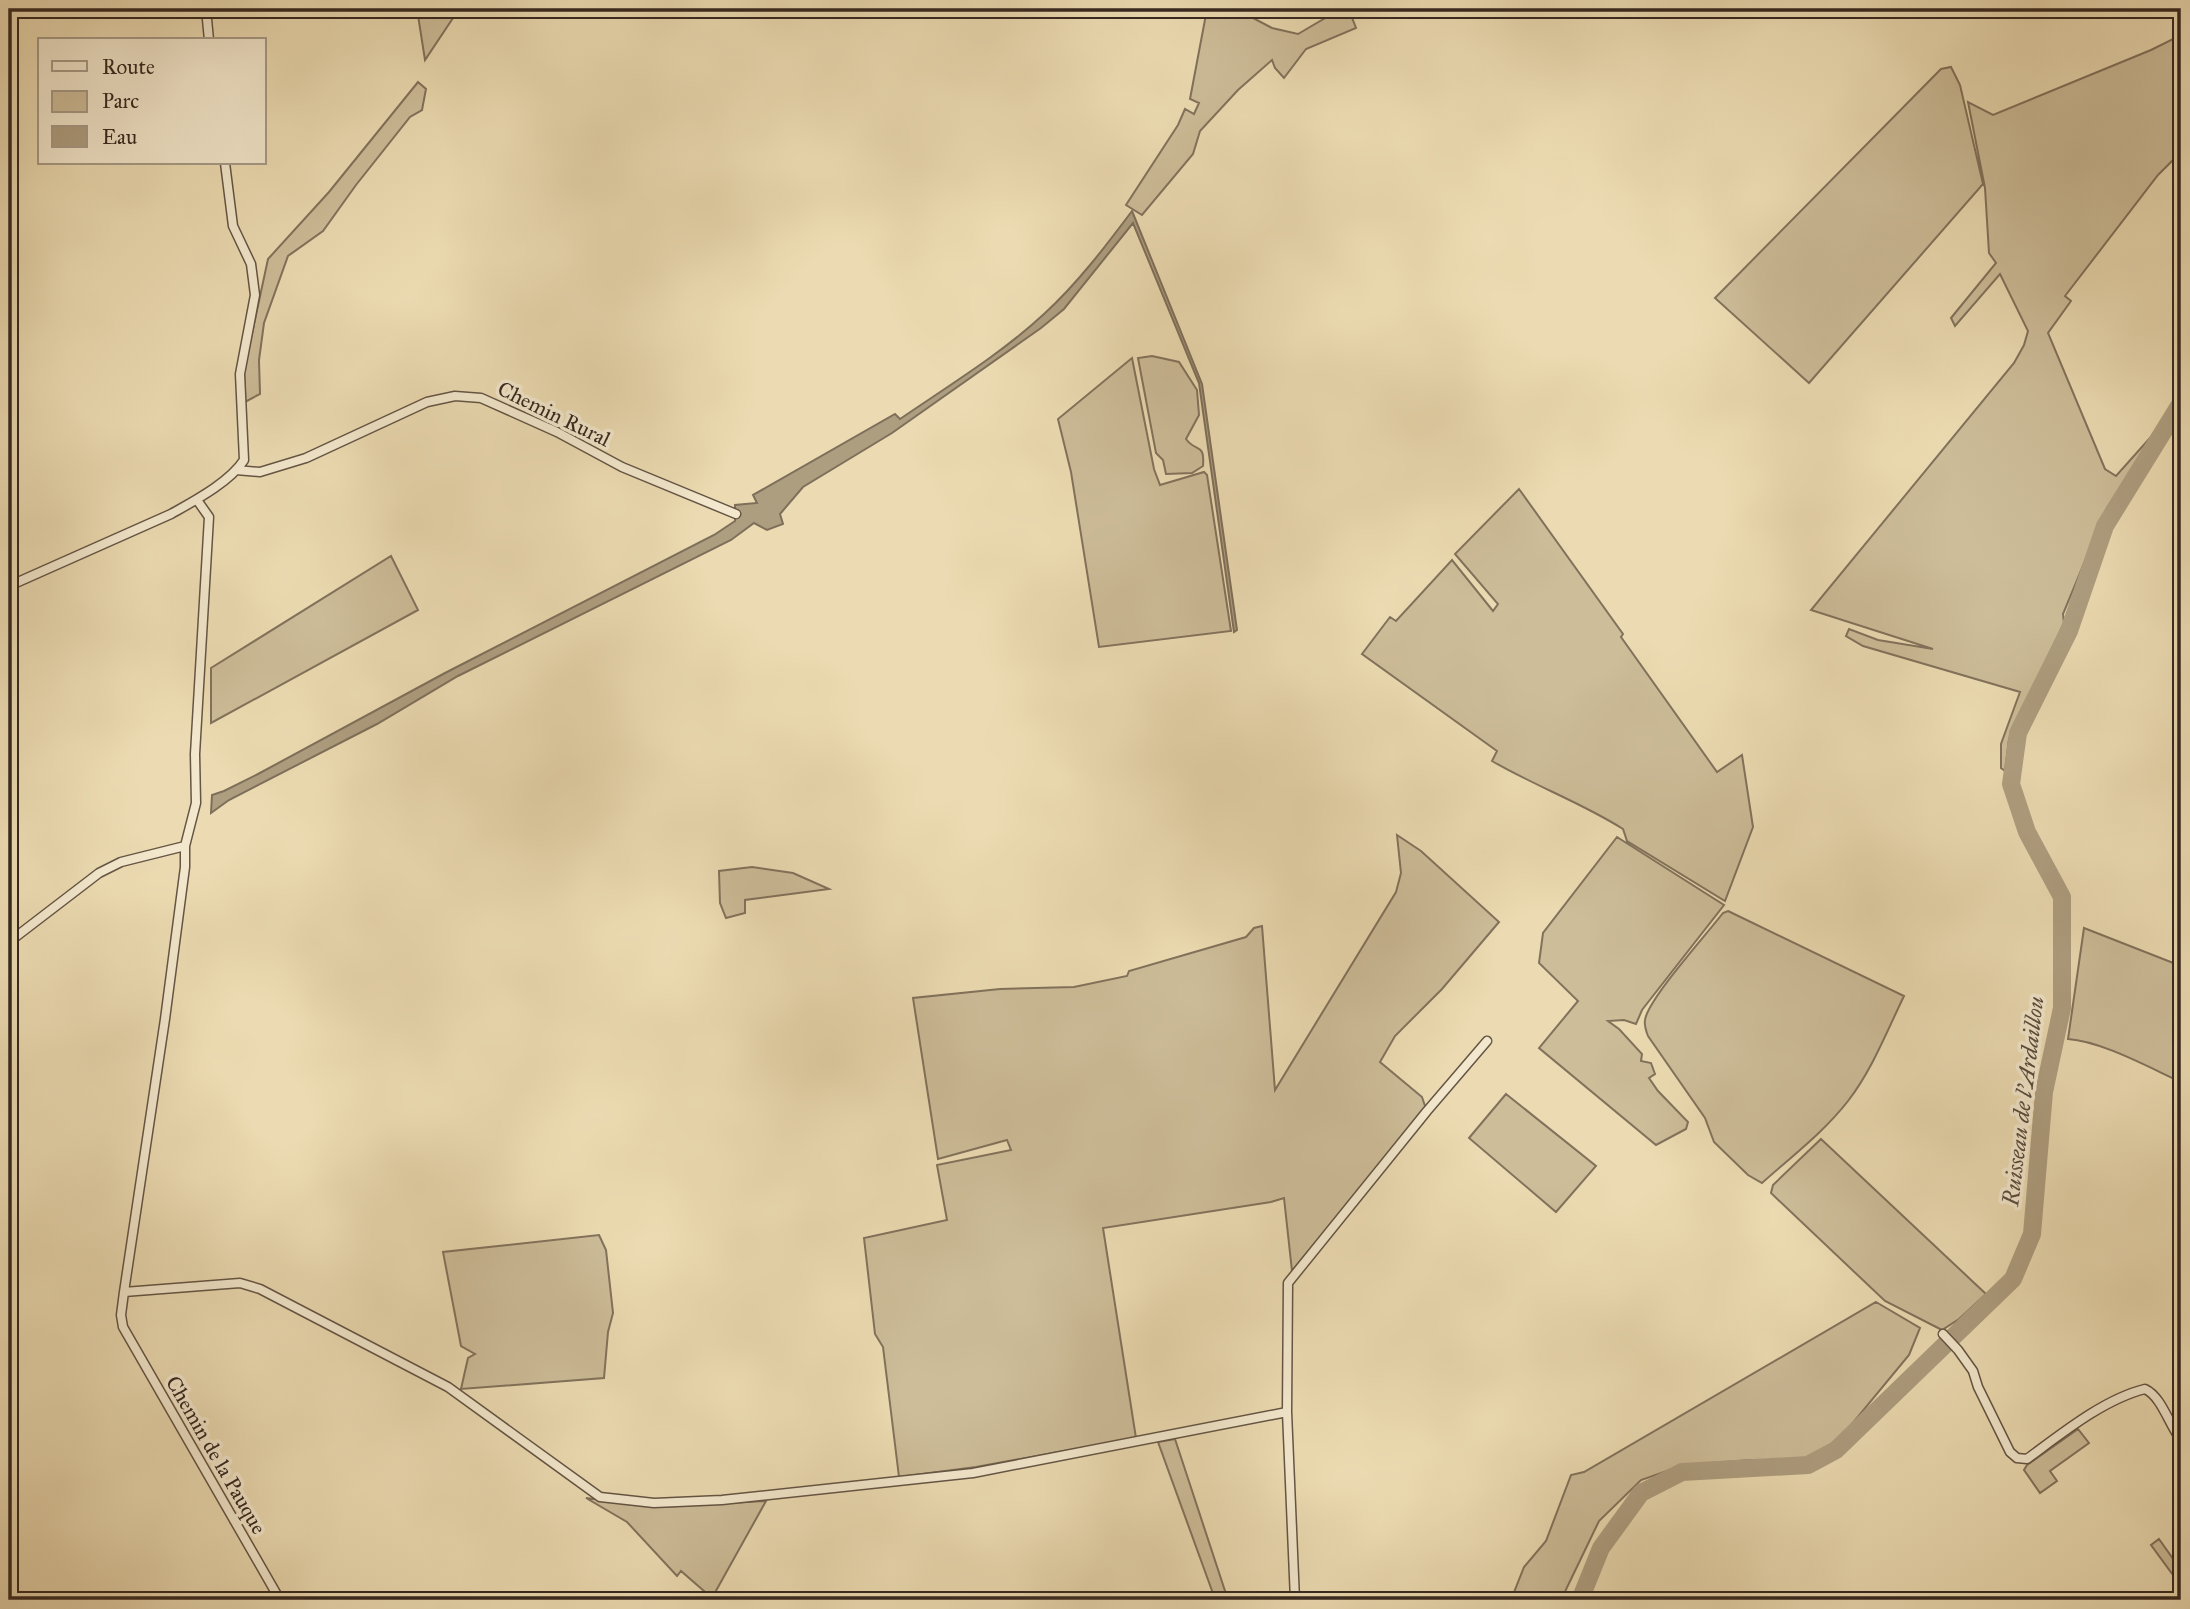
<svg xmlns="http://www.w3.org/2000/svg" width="2190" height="1609" viewBox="0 0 2190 1609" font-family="'IM FELL Great Primer',serif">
	<rect width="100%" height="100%" fill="#ecdbb2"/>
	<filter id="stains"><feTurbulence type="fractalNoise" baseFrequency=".00286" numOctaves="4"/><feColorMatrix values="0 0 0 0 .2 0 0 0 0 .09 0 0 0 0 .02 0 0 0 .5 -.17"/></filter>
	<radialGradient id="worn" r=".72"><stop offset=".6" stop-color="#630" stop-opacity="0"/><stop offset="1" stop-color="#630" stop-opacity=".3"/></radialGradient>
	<path fill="#cdbd99" stroke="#82725c" stroke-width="2" d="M417 9H459L425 60Z
		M1207 9H1236L1272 28 1298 34 1339 10H1349L1356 28 1306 49 1284 78 1275 68 1272 60 1238 90 1200 131 1193 154 1142 215 1126 205 1178 125 1185 109 1194 114 1199 103 1190 99Z
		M2181 35V152L2158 175 2065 296 2071 301 2048 333 2105 469 2116 476 2158 429 2107 508 2063 614 2064 623 2009 739 2005 771 2001 768V744L2020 692 1863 646 1846 636 1849 629 1878 640 1933 649 1811 610 2014 363 2024 345 2028 331 2000 274 1955 326 1951 318 1996 263 1989 253 1985 188 1968 102 1993 115 2151 50Z
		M1951 67 1960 85 1983 184 1809 383 1715 298 1941 69Z
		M418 82 426 89 422 110 410 117 356 185 323 231 288 256 264 323 259 360 260 394 245 402 244 371 268 259 329 192Z
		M1152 356 1179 362 1197 390 1199 415 1186 439C1196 453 1205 442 1203 466L1192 473 1166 474 1163 460 1156 453 1138 358Z
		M1132 358 1154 469 1160 485 1204 472 1207 475 1231 631 1099 647 1071 472 1058 419Z
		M1519 489 1623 634 1621 637 1717 772 1742 755 1753 827 1725 901 1627 841 1623 829C1582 803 1535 786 1492 761L1497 751 1362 654 1390 617 1396 621 1452 560 1493 611 1498 604 1455 554Z
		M391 556 418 610 211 723V668Z
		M1397 835 1421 851 1499 922 1442 989 1395 1036 1380 1062 1422 1097 1426 1109 1292 1271 1284 1198 1271 1202 1103 1228 1136 1438 976 1467 899 1477 883 1347 875 1334 864 1238 947 1220 937 1165 1011 1150 1007 1140 938 1159 913 998 1000 989 1074 987 1127 976 1129 971 1246 937 1254 928 1262 926 1275 1090 1396 892 1401 873Z
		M1617 837 1724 905 1642 1010 1636 1024 1624 1020 1608 1021 1619 1029 1642 1054 1641 1061 1651 1063 1655 1074 1649 1078 1658 1091 1688 1122 1686 1129 1656 1145 1539 1048 1578 1001 1539 963 1543 933Z
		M752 867 793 873 829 889 745 900V913L726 918 720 903 719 871Z
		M1728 911 1904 996C1887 1031 1872 1070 1848 1101 1824 1132 1791 1157 1762 1183L1748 1175 1714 1142 1705 1118 1648 1036C1646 1031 1644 1026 1645 1020 1648 999 1707 934 1723 913Z
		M2084 928 2181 966V1082C2150 1068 2101 1041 2068 1039Z
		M1506 1094 1596 1166 1556 1212 1469 1138Z
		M1821 1139 1986 1294 1959 1319 1942 1330 1885 1301 1771 1193 1773 1185Z
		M599 1235 606 1250 613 1313 608 1332 604 1378 461 1389 468 1358 475 1354 461 1346 443 1252Z
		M1876 1302 1920 1328 1909 1355 1833 1447 1799 1462 1751 1460 1684 1465 1641 1480 1599 1521 1561 1600H1511L1524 1567 1546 1541 1571 1475 1584 1472Z
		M2078 1429 2089 1443 2050 1471 2057 1481 2040 1493 2024 1470 2027 1465Z
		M1175 1439 1227 1597 1215 1599 1158 1442Z
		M586 1498 661 1507 766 1501 712 1598 681 1571 677 1576 627 1522Z
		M2159 1539 2181 1570V1586L2151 1545Z"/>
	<path fill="#ae9e80" stroke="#7e6f5a" stroke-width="2" d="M1132 211 1202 384 1237 630 1234 632 1199 383 1133 223 1064 309 1041 328 892 433 803 487 780 514 783 524 767 530 754 523 731 540 458 676 377 724 229 800 211 813 212 795 224 791 258 774 445 673 714 535 735 521V505L757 503 753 495 895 414 900 419C948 386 1001 354 1044 314 1077 284 1105 247 1132 211Z"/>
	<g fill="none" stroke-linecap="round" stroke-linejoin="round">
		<path stroke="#ae9e80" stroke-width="18" d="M1580 1600 1601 1548 1641 1493 1682 1472 1808 1465 1836 1450 2013 1279 2032 1234 2044 1092 2062 1008V897L2027 832 2011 784 2018 733 2069 631 2105 526 2181 403"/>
		<g stroke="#645544" stroke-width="11">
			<path id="street" d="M206 9 209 40
				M236 470 260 472 306 458 427 402 455 396 481 398 557 432 622 467 736 514
				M9 586 171 514C194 501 230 482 244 460L240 374 255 295 251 264 233 226 225 163
				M9 942 99 873 121 862 185 846
				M124 1292 165 1019 185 867V846L196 803 195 754 209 517 197 500
				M1943 1334 1958 1350 1973 1371 1978 1387 2010 1452 2017 1458 2027 1459C2061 1434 2104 1399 2145 1389 2162 1397 2169 1425 2181 1440
				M280 1600 123 1327 121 1315 124 1292 240 1283 260 1289 448 1387 600 1497 654 1503 722 1500 973 1473 1287 1412
				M1295 1600 1287 1412 1288 1283 1427 1111 1487 1041"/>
		</g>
		<use href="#street" stroke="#f3e8cd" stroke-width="8"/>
	</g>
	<g text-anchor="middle" stroke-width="7" stroke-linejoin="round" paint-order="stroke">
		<g font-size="21" fill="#362820" stroke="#f3e8cd">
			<text transform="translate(554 414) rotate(26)" y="7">Chemin Rural</text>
			<text transform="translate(216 1455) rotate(60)" y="7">Chemin de la Pauque</text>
		</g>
		<g font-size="23" font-style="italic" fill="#5a4b3d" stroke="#f3e8cd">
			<text transform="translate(2023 1101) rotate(-83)" y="8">Ruisseau de l'Ardaillou</text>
		</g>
	</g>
	<rect width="2190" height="1609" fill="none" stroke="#ecdbb2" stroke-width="35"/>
	<rect x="10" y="10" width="2169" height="1588" fill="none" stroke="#362820" stroke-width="3.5"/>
	<rect x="18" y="18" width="2155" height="1574" fill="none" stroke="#362820" stroke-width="2"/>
	<rect x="38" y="38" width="228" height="126" fill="#f3e8cd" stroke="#a79b88" stroke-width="2"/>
	<rect x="52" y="61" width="35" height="10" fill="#f3e8cd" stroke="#a79b88" stroke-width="2"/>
	<text x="102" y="74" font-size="21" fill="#362820">Route</text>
	<rect x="52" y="91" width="35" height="21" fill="#cdbd99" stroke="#a79b88" stroke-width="2"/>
	<text x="102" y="108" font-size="21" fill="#362820">Parc</text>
	<rect x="52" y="126" width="35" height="21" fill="#ae9e80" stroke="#a79b88" stroke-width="2"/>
	<text x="102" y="144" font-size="21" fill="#362820">Eau</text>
	<rect width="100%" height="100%" filter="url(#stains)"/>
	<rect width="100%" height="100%" fill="url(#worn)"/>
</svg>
